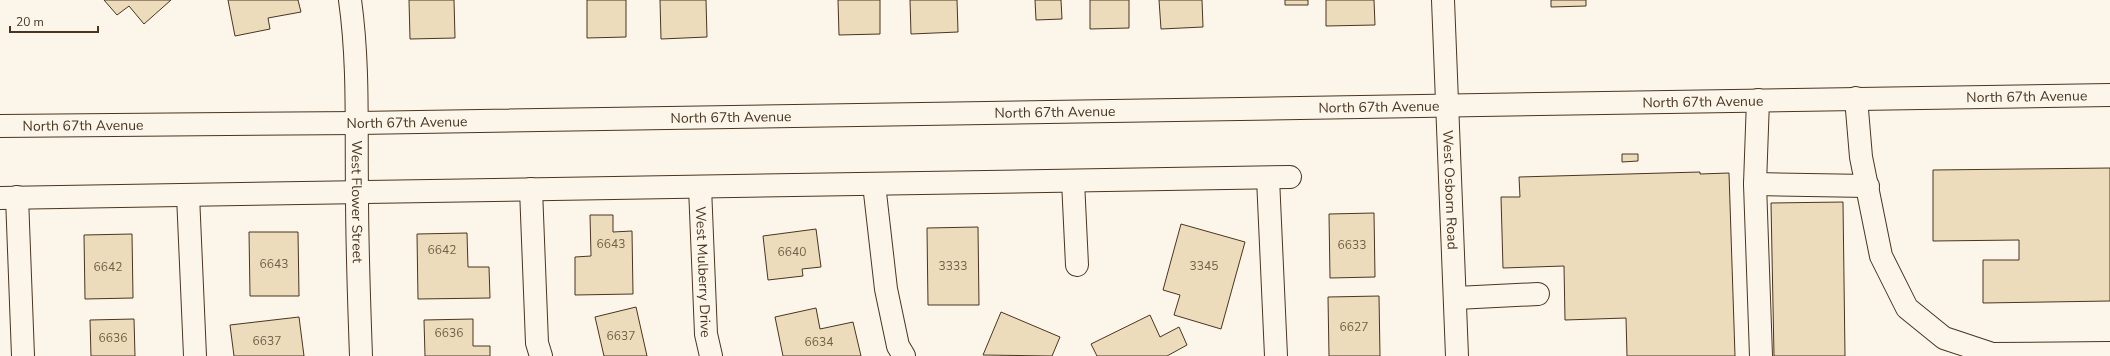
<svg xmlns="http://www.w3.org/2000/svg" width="2110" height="356" viewBox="0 0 2110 356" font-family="'Nunito Sans',sans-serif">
	<rect width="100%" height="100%" fill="#fbf6e9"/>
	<path fill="#ecdcbc" stroke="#4a3520" d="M104 0H171L144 24 129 6 117 15Z
		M228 0H298L301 12 268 18 270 29 235 36Z
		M409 0H454L455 38 410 39Z
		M587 0H626V37L587 38Z
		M660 0H706L707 37 661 39Z
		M838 0H880V34L839 35Z
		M910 0H957L958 32 911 34Z
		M1035 0H1061L1062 19 1036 20Z
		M1090 0H1129V28L1090 29Z
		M1159 0H1202L1203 27 1161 29Z
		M1285 0H1308V5H1285Z
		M1326 0H1374L1375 25 1326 26Z
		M1551 0H1586V6L1551 7Z
		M1622 154H1638V161L1622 162Z
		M2110 168V301L1983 303V260H2019V240L1933 241V170Z
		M1700 172V174L1729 173 1735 356H1627L1626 318 1565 320 1564 266 1503 268 1501 197H1520L1519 177Z
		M1843 202 1845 356H1774L1771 203Z
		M1374 213 1375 277 1330 278 1329 214Z
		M590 215H613V232L632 231 633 294 575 295V257L591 256Z
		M1181 224 1245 242 1221 329 1174 315 1180 295 1163 290Z
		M978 227 979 305H928L927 228Z
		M816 229 821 267 802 269 803 276 768 280 763 236Z
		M249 232H298L299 296H250Z
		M467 233 468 267H489L490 298 418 299 417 234Z
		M132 234 133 298 85 299 84 235Z
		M1379 296 1380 356H1329L1328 297Z
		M636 307 647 356H604L595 317Z
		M816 308 820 329 853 322 861 356H783L775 317Z
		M1001 312 1060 337 1052 356 983 355Z
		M1150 315 1160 337 1179 327 1187 345 1167 356H1097L1091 344Z
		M299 317 304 356H234L230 325Z
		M134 319 135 356H91L90 320Z
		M473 319V346H490V356H425L424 320Z"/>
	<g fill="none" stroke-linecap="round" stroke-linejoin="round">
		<g stroke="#4a3520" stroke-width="24">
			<g id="minor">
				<path id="s1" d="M350 0C359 64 356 127 357 192 357 246 359 301 361 356"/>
				<path id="s2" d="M1443 0 1457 356"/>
				<path d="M1856 98 1861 157 1881 256 1907 308 1944 338 1992 354 2110 353"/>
				<path d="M1758 100 1755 184 1868 186"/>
				<path d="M1268 178 1276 356"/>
				<path d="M1073 181 1077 265"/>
				<path d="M874 184 886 289 898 346 904 356"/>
				<path d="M1755 184 1761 356"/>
				<path id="s3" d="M700 187 706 334 711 356"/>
				<path d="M531 189 537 343 541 356"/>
				<path d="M188 195 195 356"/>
				<path d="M17 197 23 356"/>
				<path d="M0 198 1290 177"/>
				<path d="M1456 298 1538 294"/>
			</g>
		</g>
		<g stroke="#4a3520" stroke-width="24">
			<g id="major">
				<path id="s4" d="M0 126 358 123 2110 95"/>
			</g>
		</g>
		<use href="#minor" stroke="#fbf6e9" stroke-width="22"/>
		<use href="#major" stroke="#fbf6e9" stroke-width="22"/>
	</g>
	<g text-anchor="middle" stroke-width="3" stroke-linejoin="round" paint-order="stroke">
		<g font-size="12" fill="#725f47">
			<text x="611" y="248">6643</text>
			<text x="1352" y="249">6633</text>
			<text x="442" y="254">6642</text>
			<text x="792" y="256">6640</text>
			<text x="274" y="268">6643</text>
			<text x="953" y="270">3333</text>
			<text x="1204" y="270">3345</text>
			<text x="108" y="271">6642</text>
			<text x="1354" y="331">6627</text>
			<text x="449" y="337">6636</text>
			<text x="621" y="340">6637</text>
			<text x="113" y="342">6636</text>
			<text x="267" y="345">6637</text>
			<text x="819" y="346">6634</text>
		</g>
		<g font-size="14" fill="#4a3520" stroke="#fbf6e9">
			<text dy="5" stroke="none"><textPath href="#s4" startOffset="2027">North 67th Avenue</textPath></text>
			<text dy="5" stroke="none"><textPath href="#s4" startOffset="1703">North 67th Avenue</textPath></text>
			<text dy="5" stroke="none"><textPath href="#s4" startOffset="1379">North 67th Avenue</textPath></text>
			<text dy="5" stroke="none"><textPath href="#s4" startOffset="1055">North 67th Avenue</textPath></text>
			<text dy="5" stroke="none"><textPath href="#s4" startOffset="731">North 67th Avenue</textPath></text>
			<text dy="5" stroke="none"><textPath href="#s4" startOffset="407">North 67th Avenue</textPath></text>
			<text dy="5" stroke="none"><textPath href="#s4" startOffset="83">North 67th Avenue</textPath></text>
			<text dy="5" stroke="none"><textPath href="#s2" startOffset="190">West Osborn Road</textPath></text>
			<text dy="5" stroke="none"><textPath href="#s1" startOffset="202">West Flower Street</textPath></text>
			<text dy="5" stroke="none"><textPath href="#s3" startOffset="85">West Mulberry Drive</textPath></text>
		</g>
	</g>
	<path d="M10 26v6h88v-6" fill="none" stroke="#4a3520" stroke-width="2"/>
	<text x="16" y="26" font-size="12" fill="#4a3520" stroke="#fbf6e9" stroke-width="3" paint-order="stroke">20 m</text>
</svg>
